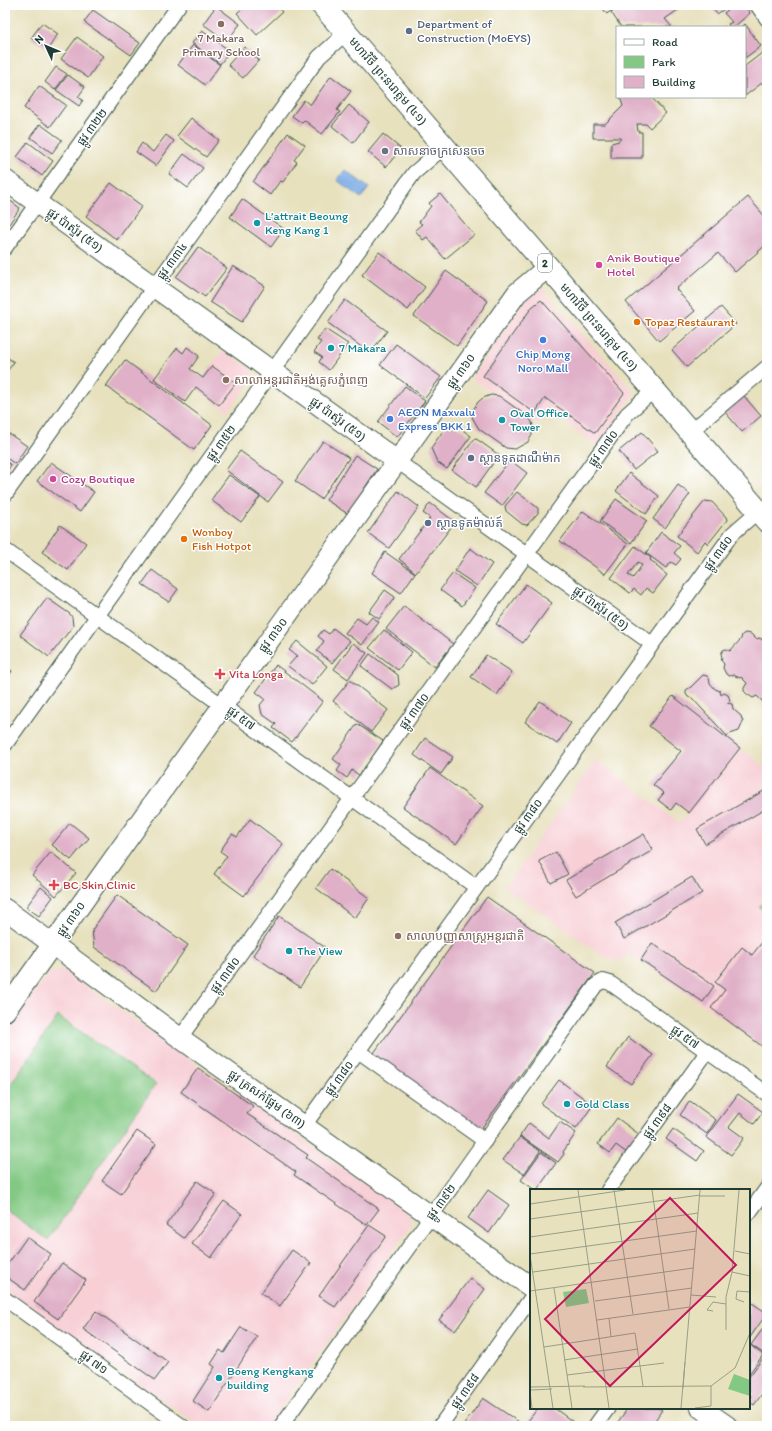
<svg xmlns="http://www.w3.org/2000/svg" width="772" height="1431" viewBox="0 0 772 1431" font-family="Itim,'Noto Sans Khmer',sans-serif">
	<rect width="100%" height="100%" fill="#fff"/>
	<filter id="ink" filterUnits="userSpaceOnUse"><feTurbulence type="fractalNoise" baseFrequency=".025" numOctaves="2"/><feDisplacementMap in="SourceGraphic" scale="8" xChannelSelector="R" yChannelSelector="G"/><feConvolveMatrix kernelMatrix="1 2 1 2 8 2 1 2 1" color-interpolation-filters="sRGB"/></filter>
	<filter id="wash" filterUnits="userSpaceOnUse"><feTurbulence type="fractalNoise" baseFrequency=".012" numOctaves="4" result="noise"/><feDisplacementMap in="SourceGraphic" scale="16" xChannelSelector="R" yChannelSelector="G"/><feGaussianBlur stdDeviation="0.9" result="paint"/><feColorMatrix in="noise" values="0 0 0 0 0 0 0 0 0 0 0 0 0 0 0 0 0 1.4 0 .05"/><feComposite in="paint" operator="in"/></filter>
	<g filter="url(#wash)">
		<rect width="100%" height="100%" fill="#e7e1be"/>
		<path fill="#f7cfd5" d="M540 286 635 393 597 446 548 410 538 425 471 378 524 302Z
			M223 350 252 370 251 381 228 411 196 387Z
			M740 748 767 768V1049L630 954 619 962 608 959 505 887 596 760 680 823Z
			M64 970 410 1215 412 1224 268 1426H199L5 1290V1034L48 973Z"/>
		<path fill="#83c984" stroke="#51835c" d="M767 897V913L759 907Z
			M58 1016 156 1084 48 1240 5 1210V1092Z"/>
		<path fill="#7cabe6" stroke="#4e748d" d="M345 170 369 188 361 198 337 180Z"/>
		<g id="blocks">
			<path fill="#e0b0c8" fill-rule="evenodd" d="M246 5H276L282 12 257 35 237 13Z
				M600 5H618L607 14Z
				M619 5H685L665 19 672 27H621L611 12Z
				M718 5H730L717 14 713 9Z
				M734 5H744L750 13 734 27H730L728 24 732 22 724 13Z
				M216 6 240 24 227 41 203 24Z
				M93 10 140 43 131 55 84 22Z
				M42 23 58 34 48 49 31 38Z
				M745 24 761 46 745 58V27H742Z
				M202 31 230 51 220 64 192 43Z
				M77 37 103 56 88 78 61 59Z
				M193 45 220 65 205 85 178 65Z
				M244 47 259 60 243 78 228 65Z
				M767 49V79L745 96V66Z
				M56 67 67 74 55 90 45 82Z
				M68 75 85 87 78 97 83 100 79 106 56 90Z
				M331 76 351 91 337 110 340 112 322 134 304 120 302 123 292 116 304 100 310 105Z
				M39 86 66 105 50 127 24 108Z
				M620 97H651L666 113 650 128 646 124H637L638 132H642V158H611V143L619 141 621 138H593V124H605L623 106Z
				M349 105 369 122 353 143 332 126Z
				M191 118 219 140 206 157 177 136Z
				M40 124 62 140 52 153 30 137Z
				M288 133 305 145 294 160 297 162 283 182 280 181 270 195 253 182Z
				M383 134 401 149 386 167 368 152Z
				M166 135 174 141 156 166 136 152 142 143 153 152Z
				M28 142 53 161 42 176 17 157Z
				M184 154 203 168 188 188 169 174Z
				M111 183 142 206 117 240 86 216Z
				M440 194 474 235 445 259 427 237 423 240 415 230 422 224 419 222 431 206 429 203Z
				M5 197 20 208 5 230Z
				M748 197 767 219V244L735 272 718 253 676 289 695 311 659 341 626 302Z
				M242 199 284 229 271 247 230 217Z
				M198 247 227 268 205 297 176 277Z
				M379 252 425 287 408 310 362 275Z
				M233 266 265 286 242 322 210 302Z
				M446 271 488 301 457 346 414 316Z
				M345 300 387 331 370 353 328 323Z
				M541 300 624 393 595 433 545 398 535 413 483 376 532 307Z
				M721 307 736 324 687 367 672 350Z
				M325 329 348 344 329 370 319 362 322 357 314 352 321 342 317 340Z
				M396 344 441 377 425 398 380 365Z
				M187 347 199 356 190 369 203 378 212 366 236 383 219 405 196 387 185 402 154 379 177 348 183 353Z
				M5 356 14 362 5 374Z
				M125 360 212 425 194 450 106 386Z
				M405 386 425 401 397 437 378 422Z
				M491 395 499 396 528 417 532 422 533 428 532 435 528 442 515 449 506 448 479 429 472 417 473 410 478 402 483 398Z
				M744 396 761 416 742 432 725 412Z
				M450 421 471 436 447 469 437 462 431 448Z
				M5 431 27 446 15 464 5 457Z
				M642 432 658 451 634 470 619 451Z
				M475 438 499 455 476 487 452 470Z
				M323 441 349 458 321 499 295 481Z
				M240 451 283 482 268 502 226 470Z
				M355 455 377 469 348 514 326 500Z
				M510 460 527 473 502 506 484 493Z
				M5 461 11 465 5 474Z
				M51 462 94 492 80 512 37 481Z
				M629 473 659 496 646 514 616 491Z
				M229 475 260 497 241 522 211 500Z
				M678 485 690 494 665 528 653 519Z
				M398 491 419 507 389 548 368 533Z
				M517 492 538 508V513L527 525 522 524 506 511 505 506Z
				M616 499 647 521 631 543 600 521Z
				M705 501 712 502 726 517 727 520 708 544 705 541 697 552 677 536Z
				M430 503 455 522 416 573 399 559 430 518 423 513Z
				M583 511 628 544 605 574 560 541Z
				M60 525 86 543 68 570 42 552Z
				M661 532 680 546 674 553 681 559 676 565 671 562 666 568 646 553Z
				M635 546 651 558 650 560 657 565 656 566 667 575 653 593 646 588 641 595 634 589 630 593 611 578ZM638 562 642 565 633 578 628 575Z
				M470 548 492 564 477 586 455 571Z
				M385 552 415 573 401 593 372 573Z
				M152 570 178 589 169 602 142 584Z
				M453 573 475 588 462 606 440 590Z
				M526 584 552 603 523 643 496 624Z
				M385 590 395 597 379 619 369 612Z
				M47 598 70 614 72 617 73 626 49 657 20 635Z
				M404 606 453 644 435 667 386 629Z
				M372 617 379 622 362 645 345 633 357 618 366 624Z
				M333 628 350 641 332 663 317 651 324 641 318 636 323 630 329 634Z
				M384 630 412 652 398 670 369 648Z
				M745 633 751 634 756 639 760 638 764 642V648L767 651V721L764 716 766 711 763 708 764 703 757 696 753 698 747 694 744 691V688L747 683 741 677 740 678 733 675 729 676 726 674 723 668 724 664 721 660 722 657 721 654 723 650 726 649 730 651 741 639 742 635Z
				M297 641 327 666 312 685 288 666 297 656 289 650Z
				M353 643 367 653 348 679 334 669Z
				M370 654 398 675 399 685 392 689 361 666Z
				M486 655 512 672 497 695 471 677Z
				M276 665 323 701 292 742 273 728 276 724 262 714 260 705 265 699 256 692Z
				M5 666 12 671 5 681Z
				M703 675 707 676 709 678 710 683 715 689 720 691 721 695 724 693 728 695 730 700 727 703 732 704 733 709 741 716 743 722 739 731 730 734 727 736 692 698 688 697 686 694V690L691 687Z
				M350 680 388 710 371 732 333 701Z
				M673 696 740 748 689 813 676 803 671 810 658 800 664 793 653 785 681 751 649 726Z
				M540 701 571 723 557 744 525 722Z
				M357 724 383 741 360 776 352 770 347 778 337 771 341 765 333 759Z
				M425 738 453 757 441 774 414 755Z
				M430 768 483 806 456 844 403 807Z
				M767 789V808L705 844 697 829Z
				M250 819 283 844 244 896 214 874 227 856 220 851 232 834 237 837Z
				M70 823 89 838 71 860 52 845Z
				M644 834 653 850 576 896 566 880Z
				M51 852 76 873 56 896 32 875Z
				M556 852 568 874 551 883 539 861Z
				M330 869 369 898 355 918 316 888Z
				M692 877 702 893 624 939 615 923Z
				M41 887 53 897 39 916 26 907Z
				M117 895 188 945 156 991 94 947 92 930Z
				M487 897 595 973 478 1133 371 1057Z
				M279 916 326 948 300 987 253 955Z
				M767 936V1050L711 1008 725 990 715 982 742 947 752 955Z
				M652 943 714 986 703 1002 641 960Z
				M628 1037 653 1055 631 1084 607 1067Z
				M198 1068 253 1106 247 1114 308 1155 306 1158 379 1209 367 1225 294 1175 296 1172 181 1092Z
				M559 1080 593 1105 576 1129 541 1104Z
				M738 1094 763 1112 754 1124 740 1113 729 1127 744 1138 731 1155 706 1137Z
				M690 1101 716 1120 707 1134 680 1115Z
				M617 1118 640 1135 627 1153 616 1145 610 1153 598 1144Z
				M560 1122 576 1133 563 1152 564 1154 558 1162 520 1136 529 1123 549 1138Z
				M673 1129 704 1151 697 1161 666 1139Z
				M137 1131 156 1144 121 1194 102 1181Z
				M520 1137 540 1151 524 1174 503 1160Z
				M541 1152 556 1163 537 1190H535L521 1180Z
				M197 1181 216 1194 184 1238 166 1225Z
				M488 1190 509 1205 489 1233 468 1218Z
				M224 1201 242 1214 211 1258 192 1244Z
				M369 1225 386 1236 335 1307 319 1296Z
				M27 1237 51 1254 25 1290 5 1276V1268Z
				M292 1250 311 1263 280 1306 261 1293Z
				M62 1263 86 1280 58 1319 34 1302Z
				M470 1278 485 1289 455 1331 439 1320Z
				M749 1301 767 1313 749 1339Z
				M96 1311 168 1362 155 1380 83 1329Z
				M767 1323V1356L751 1345Z
				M241 1327 257 1337 209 1412 193 1401 215 1367 211 1364 220 1350 224 1353Z
				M749 1344 763 1355 749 1374Z
				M763 1358 767 1361V1387L754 1405 749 1401 751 1396 749 1394V1377Z
				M483 1398 519 1422 516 1426H463Z
				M538 1408H554L576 1424 575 1426H535L528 1421Z
				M628 1408H658L662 1410 651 1426H615Z"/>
		</g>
	</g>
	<g filter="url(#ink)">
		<use href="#blocks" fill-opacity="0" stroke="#3d5649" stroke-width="1"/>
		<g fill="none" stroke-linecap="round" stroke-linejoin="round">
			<g stroke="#3d5649" stroke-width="16">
				<path id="street" d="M757 5 767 19
					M5 248 179 5
					M690 432 767 367
					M397 461 652 644
					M5 495 319 57 346 33
					M5 550 476 887
					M5 745 414 173 444 147
					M180 1038 627 414 654 390
					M358 1051 485 1141
					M304 1126 732 534 758 511
					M608 1190 707 1052
					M749 1213 767 1188
					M5 1299 182 1426
					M281 1426 596 985 603 981 610 983 767 1094
					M440 1426 531 1298
					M595 1426 608 1408"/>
			</g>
			<g stroke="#3d5649" stroke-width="22">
				<path id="secondary" d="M5 180 397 461
					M5 909 180 1038 531 1287
					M5 1011 517 293 548 267
					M701 1408 727 1426"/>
			</g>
			<g stroke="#3d5649" stroke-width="24">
				<path id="primary" d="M322 5 767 521"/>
			</g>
			<use href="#street" stroke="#fff" stroke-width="14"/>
			<use href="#secondary" stroke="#fff" stroke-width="20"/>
			<use href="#primary" stroke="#fff" stroke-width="22"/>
		</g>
	</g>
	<g fill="#8d6e63" stroke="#fff" stroke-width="1.5">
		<circle cx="221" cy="24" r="4"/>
		<circle cx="226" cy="380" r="4"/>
		<circle cx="398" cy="936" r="4"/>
	</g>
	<g fill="#5c6f8a" stroke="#fff" stroke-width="1.5">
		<circle cx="409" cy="31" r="4"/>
		<circle cx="471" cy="458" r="4"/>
		<circle cx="428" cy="523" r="4"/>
	</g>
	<circle fill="#6b7280" stroke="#fff" stroke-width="1.5" cx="385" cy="151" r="4"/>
	<g fill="#0f9aa8" stroke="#fff" stroke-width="1.5">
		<circle cx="257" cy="223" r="4"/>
		<circle cx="331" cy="348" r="4"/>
		<circle cx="502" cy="420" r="4"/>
		<circle cx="289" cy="951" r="4"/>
		<circle cx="567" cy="1104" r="4"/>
		<circle cx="219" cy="1378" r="4"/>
	</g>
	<g fill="#d1479c" stroke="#fff" stroke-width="1.5">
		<circle cx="599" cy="265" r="4"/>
		<circle cx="53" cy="479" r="4"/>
	</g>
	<g fill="#e8710a" stroke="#fff" stroke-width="1.5">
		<circle cx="637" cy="322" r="4"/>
		<circle cx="184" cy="539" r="4"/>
	</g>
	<g fill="#3f7fe0" stroke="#fff" stroke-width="1.5">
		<circle cx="543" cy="340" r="4"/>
		<circle cx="390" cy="419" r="4"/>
	</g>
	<g fill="#e0444e" stroke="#fff" stroke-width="1.5">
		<path d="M218 668h4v4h4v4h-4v4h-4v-4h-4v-4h4z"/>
		<path d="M52 879h4v4h4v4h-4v4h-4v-4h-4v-4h4z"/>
	</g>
	<g text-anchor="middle" stroke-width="3" stroke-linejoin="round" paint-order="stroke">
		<rect fill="#fff" stroke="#627771" stroke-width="1" x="538" y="254" width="14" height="18" rx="3"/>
		<g font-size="11" font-weight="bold" fill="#1f3d34">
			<text x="545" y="267">2</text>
		</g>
		<g font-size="12" fill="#4e5e75" stroke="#fff" text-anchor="start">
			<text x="417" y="28">Department of<tspan x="417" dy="14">Construction (MoEYS)</tspan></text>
			<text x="479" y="462">ស្ថានទូតដាណឺម៉ាក</text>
			<text x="436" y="527">ស្ថានទូតម៉ាល់ត៍</text>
		</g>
		<g font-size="12" fill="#785e54" stroke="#fff" text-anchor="start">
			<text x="221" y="42" text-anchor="middle">7 Makara<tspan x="221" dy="14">Primary School</tspan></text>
			<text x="234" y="384">សាលាអន្តរជាតិអង់គ្លេសភ្នំពេញ</text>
			<text x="406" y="940">សាលាបញ្ញាសាស្ត្រអន្តរជាតិ</text>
		</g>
		<g font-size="12" fill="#1f3d34" stroke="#fff">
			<text transform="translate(388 81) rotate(49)" y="4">មហាវិថី ព្រះនរោត្តម (៤១)</text>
			<text transform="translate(92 127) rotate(-54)" y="4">ផ្លូវ ៣២២</text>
			<text transform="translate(75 230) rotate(36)" y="4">ផ្លូវ ប៉ាស្ទ័រ (៥១)</text>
			<text transform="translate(172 261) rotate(-54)" y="4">ផ្លូវ ៣៣៤</text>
			<text transform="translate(599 327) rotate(49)" y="4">មហាវិថី ព្រះនរោត្តម (៤១)</text>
			<text transform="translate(461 371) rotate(-55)" y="4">ផ្លូវ ៣៦០</text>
			<text transform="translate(338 419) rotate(36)" y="4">ផ្លូវ ប៉ាស្ទ័រ (៥១)</text>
			<text transform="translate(221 443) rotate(-54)" y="4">ផ្លូវ ៣៥២</text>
			<text transform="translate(603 448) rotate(-54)" y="4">ផ្លូវ ៣៧០</text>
			<text transform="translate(718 553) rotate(-54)" y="4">ផ្លូវ ៣៨០</text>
			<text transform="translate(601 608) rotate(36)" y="4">ផ្លូវ ប៉ាស្ទ័រ (៥១)</text>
			<text transform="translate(273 635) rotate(-54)" y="4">ផ្លូវ ៣៦០</text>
			<text transform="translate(414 711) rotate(-54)" y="4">ផ្លូវ ៣៧០</text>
			<text transform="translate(241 718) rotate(36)" y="4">ផ្លូវ ៥៧</text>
			<text transform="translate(528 816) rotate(-54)" y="4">ផ្លូវ ៣៨០</text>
			<text transform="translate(71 919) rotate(-55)" y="4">ផ្លូវ ៣៦០</text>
			<text transform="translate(225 975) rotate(-54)" y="4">ផ្លូវ ៣៧០</text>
			<text transform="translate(685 1037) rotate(35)" y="4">ផ្លូវ ៥៧</text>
			<text transform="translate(339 1078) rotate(-54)" y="4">ផ្លូវ ៣៨០</text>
			<text transform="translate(267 1099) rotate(35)" y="4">ផ្លូវ ត្រសក់ផ្អែម (៦៣)</text>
			<text transform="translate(657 1121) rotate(-54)" y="4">ផ្លូវ ៣៩៨</text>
			<text transform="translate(441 1202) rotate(-54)" y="4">ផ្លូវ ៣៩២</text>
			<text transform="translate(94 1362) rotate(36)" y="4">ផ្លូវ ៧១</text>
			<text transform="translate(465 1391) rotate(-55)" y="4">ផ្លូវ ៣៩៨</text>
		</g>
		<g font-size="12" fill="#5b616d" stroke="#fff" text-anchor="start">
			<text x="393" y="155">សាសនាចក្រសេនចច</text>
		</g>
		<g font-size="12" fill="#0d838f" stroke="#fff" text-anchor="start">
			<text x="265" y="220">L’attrait Beoung<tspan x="265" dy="14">Keng Kang 1</tspan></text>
			<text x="339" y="352">7 Makara</text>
			<text x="510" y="417">Oval Office<tspan x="510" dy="14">Tower</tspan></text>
			<text x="297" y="955">The View</text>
			<text x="575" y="1108">Gold Class</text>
			<text x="227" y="1375">Boeng Kengkang<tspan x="227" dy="14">building</tspan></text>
		</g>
		<g font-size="12" fill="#b23c85" stroke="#fff" text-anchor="start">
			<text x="607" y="262">Anik Boutique<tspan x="607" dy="14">Hotel</tspan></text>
			<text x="61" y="483">Cozy Boutique</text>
		</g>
		<g font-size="12" fill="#c56008" stroke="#fff" text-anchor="start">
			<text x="645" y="326">Topaz Restaurant</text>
			<text x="192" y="536">Wonboy<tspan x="192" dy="14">Fish Hotpot</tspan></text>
		</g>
		<g font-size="12" fill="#366cbe" stroke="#fff">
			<text x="543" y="358">Chip Mong<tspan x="543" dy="14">Noro Mall</tspan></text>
			<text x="398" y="416" text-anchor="start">AEON Maxvalu<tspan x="398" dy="14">Express BKK 1</tspan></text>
		</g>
		<g font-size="12" fill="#be3a42" stroke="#fff" text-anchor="start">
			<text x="229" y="678">Vita Longa</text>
			<text x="63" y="889">BC Skin Clinic</text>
		</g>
	</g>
	<g transform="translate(530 1189)">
		<rect width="220" height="220" fill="#e7e1be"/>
		<path d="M56 100 59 114 36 118 33 103ZM204 185 220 191V207L198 200Z" fill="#83c984"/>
		<path fill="none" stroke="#979f87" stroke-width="1" d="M48 1 79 219M84 1 103 125M122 1 139 120M209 1 202 83 220 87M170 7H195M0 15 95 1M0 30 170 6M0 48 168 24M205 62 220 65M0 65 167 42M0 66 23 219M3 83 165 60M24 99 42 219M0 102 163 79M161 106 186 108M65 112 162 99M214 113 206 110 207 102 220 103M183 122 177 121 183 113 196 115M79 129 81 148M67 131 160 118M196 141V108L202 83M14 158 105 144 113 197M34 171 108 160M37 186 134 174M0 198 55 197M53 198 181 197 205 179 220 144M153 199 155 173M1 201 22 200M0 203 2 219M151 219 170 1M165 219 181 217V197"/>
		<path fill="#c2185b" fill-opacity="0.15" stroke="#c2185b" stroke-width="2" d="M140 9 206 76 80 197 15 130Z"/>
		<rect width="220" height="220" fill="none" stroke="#1f3d34" stroke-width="2"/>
	</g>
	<rect width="772" height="1431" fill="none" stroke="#fff" stroke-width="20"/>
	<rect x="616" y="26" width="130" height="72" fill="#ffffff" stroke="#a5b1ae"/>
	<rect x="624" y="39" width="20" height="6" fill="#ffffff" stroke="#a5b1ae"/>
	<text x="652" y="46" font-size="12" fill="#1f3d34">Road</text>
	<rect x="624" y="56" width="20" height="12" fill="#83c984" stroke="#a5b1ae"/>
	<text x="652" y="66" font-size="12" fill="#1f3d34">Park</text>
	<rect x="624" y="76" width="20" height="12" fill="#e0b0c8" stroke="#a5b1ae"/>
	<text x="652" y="86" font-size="12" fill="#1f3d34">Building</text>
	<g transform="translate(46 46) rotate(314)" stroke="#ffffff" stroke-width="3" paint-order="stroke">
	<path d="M0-3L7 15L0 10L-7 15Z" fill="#1f3d34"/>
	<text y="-6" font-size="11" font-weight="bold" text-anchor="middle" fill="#1f3d34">N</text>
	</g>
</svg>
